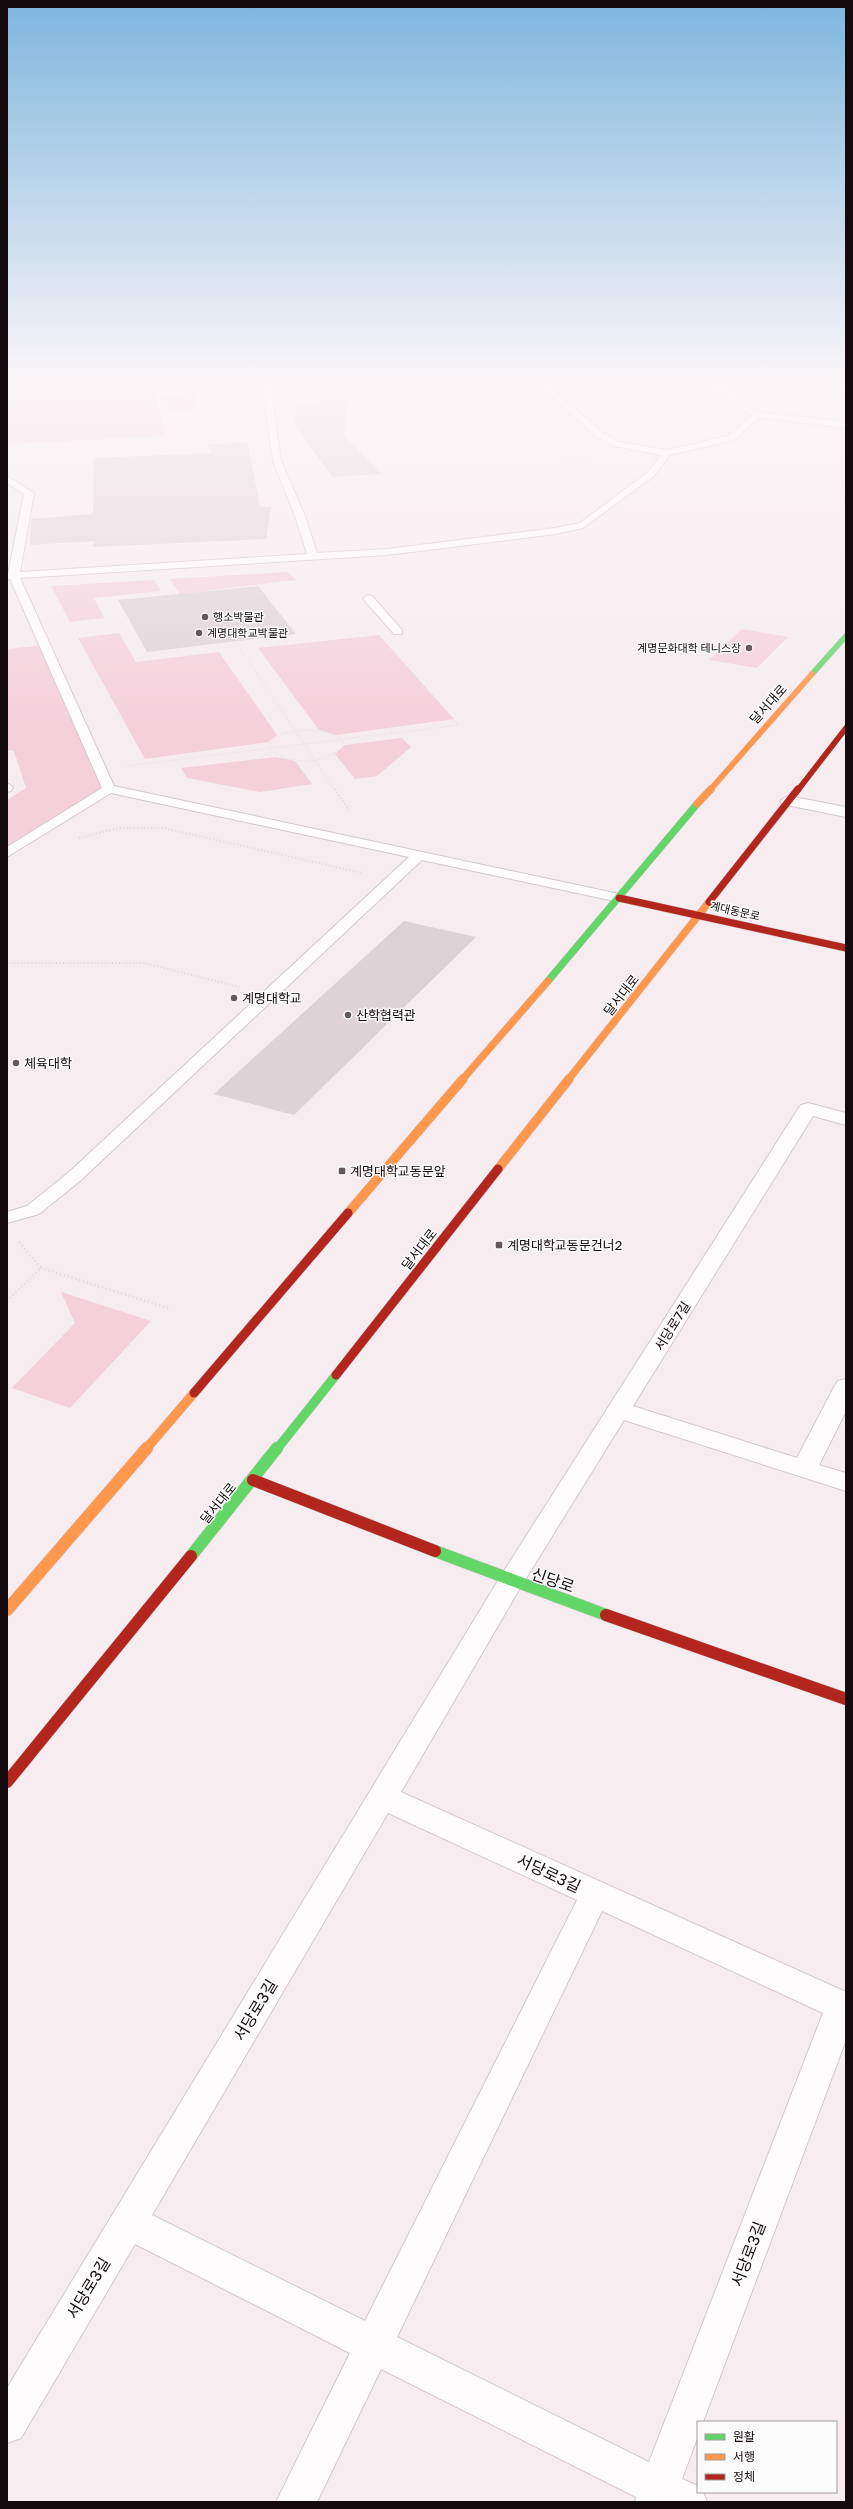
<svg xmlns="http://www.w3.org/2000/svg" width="853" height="2509" viewBox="0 0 853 2509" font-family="'Golos Text','Noto Sans KR',sans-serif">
	<rect width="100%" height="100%" fill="#f7ecef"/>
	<path fill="#f4d0db" d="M153 384 166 436 7 444V390Z
		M193 393 198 411 163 412 159 394Z
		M287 572 296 580 180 594 170 579Z
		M154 580 161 591 94 598 104 618 70 622 51 586Z
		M742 629 788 637 757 668 709 660Z
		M119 633 136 662 219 652 277 735 268 742 145 759 78 638Z
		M379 635 454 719 336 735 319 730 258 648Z
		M46 645 109 789 7 853V800L26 788 14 751 7 750V649Z
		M402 738 411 747 377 776 355 779 335 754 345 745Z
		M276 757 295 761 312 784 260 792 187 778 181 768Z
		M61 1292 151 1321 70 1408 12 1388 75 1323Z"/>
	<path fill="#ded2d6" d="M321 399H348L344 436 382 474 332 477 294 424 297 404H320Z
		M248 443 260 507H271L266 539 93 547 95 541 30 545 31 519 93 514 94 458 211 453 208 444Z
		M258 586 296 634 147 652 118 600Z
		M404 921 476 937 294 1115 214 1094Z"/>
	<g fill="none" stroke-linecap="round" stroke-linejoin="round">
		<g stroke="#d4c8cc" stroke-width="2">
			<path id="lane" d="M261 379H269L281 461 305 516 317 553 387 549 555 528 580 523 648 472 661 455 614 446 596 436 532 379H541L602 432 619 442 667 450 728 436 757 412 846 422V428L759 417 734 440 670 455 654 476 583 528 555 534 387 555 20 578 114 786 619 894 626 898 619 902 422 860 80 1181 39 1214 7 1223V1212L27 1206 68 1173 409 857 111 793 7 857V847L102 788 10 579H7L24 494 7 483V476L34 493 20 572 307 554 295 516 273 461Z
				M368 595 372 596 402 630V634H394L364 600 363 598Z
				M7 783 13 787 11 791 7 792Z"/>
		</g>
		<g stroke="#d4c8cc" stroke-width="2">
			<path id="street" d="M698 379 714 380 762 414 753 416Z
				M788 796 846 807V817L782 804 780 801Z
				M808 1103 846 1113V1125L813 1116 633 1406 797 1458 834 1387 838 1381 846 1379V1411L819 1465 846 1473V1491L624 1420 520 1588 401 1792 846 1992V2040L703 2422H698V2436L682 2479 698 2486V2492H703L707 2502H635L636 2497 381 2369 317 2502H276L350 2353 135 2244 21 2438 7 2443V2388L502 1574 798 1109 801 1105ZM388 1813 577 1900 365 2321 152 2215ZM602 1911 823 2013 649 2462 397 2337Z"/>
		</g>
		<g stroke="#d4c8cc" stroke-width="6">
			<path id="fast-far3" d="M812 674 846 636"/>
		</g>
		<g stroke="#d4c8cc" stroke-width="8">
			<path id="fast-far2" d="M548 981 697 804"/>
		</g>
		<g stroke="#d4c8cc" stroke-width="10">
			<path id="fast-far1" d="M277 1449 336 1375"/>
		</g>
		<g stroke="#d4c8cc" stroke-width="13">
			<path id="fast" d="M435 1551 606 1615
				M191 1556 277 1448"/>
		</g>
		<g stroke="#d4c8cc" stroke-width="6">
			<path id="slow-far3" d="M710 790 812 674"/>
		</g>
		<g stroke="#d4c8cc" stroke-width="8">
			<path id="slow-far2" d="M697 804 711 789
				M462 1080 548 981
				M568 1080 709 902"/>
		</g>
		<g stroke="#d4c8cc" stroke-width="10">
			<path id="slow-far1" d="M498 1169 569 1079
				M348 1213 463 1079
				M146 1449 194 1393"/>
		</g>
		<g stroke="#d4c8cc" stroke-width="13">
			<path id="slow" d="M7 1610 147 1448"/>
		</g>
		<g stroke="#d4c8cc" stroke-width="6">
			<path id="jam-far3" d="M798 790 846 728"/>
		</g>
		<g stroke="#d4c8cc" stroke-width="8">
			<path id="jam-far2" d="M619 898 846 948
				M709 902 798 789"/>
		</g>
		<g stroke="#d4c8cc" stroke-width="10">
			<path id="jam-far1" d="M336 1375 498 1169
				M194 1393 348 1213"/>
		</g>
		<g stroke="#d4c8cc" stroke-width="13">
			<path id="jam" d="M253 1480 435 1551
				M606 1615 846 1699
				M7 1782 191 1556"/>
		</g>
		<path stroke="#dfdbdc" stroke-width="1" stroke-dasharray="0.5 1.5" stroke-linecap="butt" d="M431 379 433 382 430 387 449 407 475 419 481 430 490 440 513 452 598 460"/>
		<path stroke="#dfdbdc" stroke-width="1.5" stroke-dasharray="0.5 2" stroke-linecap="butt" d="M237 644 335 790
			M395 654 458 725
			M306 730 329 733 343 740 344 745C327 765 289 766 270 749V742L283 733Z
			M126 766 459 725
			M28 777 73 772"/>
		<path stroke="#dfdbdc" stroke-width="2" stroke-dasharray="1 2.5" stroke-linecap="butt" d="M335 789 349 810
			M79 838 118 828H163L363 873
			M7 963H145L239 987"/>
		<path stroke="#dfdbdc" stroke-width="2.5" stroke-dasharray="1 3" stroke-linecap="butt" d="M41 1268 171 1309
			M7 1301 41 1268 18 1241"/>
		<use href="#lane" fill="#fefcfd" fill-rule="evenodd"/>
		<use href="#street" fill="#fefcfd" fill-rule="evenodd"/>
		<use href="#fast-far3" stroke="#63d668" stroke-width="5.5"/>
		<use href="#fast-far2" stroke="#63d668" stroke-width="7"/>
		<use href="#fast-far1" stroke="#63d668" stroke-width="9"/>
		<use href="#fast" stroke="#63d668" stroke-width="12"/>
		<use href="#slow-far3" stroke="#ff974d" stroke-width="5.5"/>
		<use href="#slow-far2" stroke="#ff974d" stroke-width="7"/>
		<use href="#slow-far1" stroke="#ff974d" stroke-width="9"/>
		<use href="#slow" stroke="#ff974d" stroke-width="12"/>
		<use href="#jam-far3" stroke="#b3261e" stroke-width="5.5"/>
		<use href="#jam-far2" stroke="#b3261e" stroke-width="7"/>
		<use href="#jam-far1" stroke="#b3261e" stroke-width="9"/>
		<use href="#jam" stroke="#b3261e" stroke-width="12"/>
	</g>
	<linearGradient id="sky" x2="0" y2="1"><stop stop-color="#7eb6dd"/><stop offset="0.52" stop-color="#fbf6f8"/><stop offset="1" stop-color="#fbf6f8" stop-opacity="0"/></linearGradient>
	<rect width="853" height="730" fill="url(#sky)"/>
	<g fill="#64595d" stroke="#fbfbfb" stroke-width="1.5">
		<circle cx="205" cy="617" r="4"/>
		<circle cx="199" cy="633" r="4"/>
		<circle cx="749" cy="648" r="4"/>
		<circle cx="234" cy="998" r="4"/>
		<circle cx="348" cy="1015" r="4"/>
		<circle cx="16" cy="1063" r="4"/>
		<rect x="338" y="1167" width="8" height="8" rx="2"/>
		<rect x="495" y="1241" width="8" height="8" rx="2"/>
	</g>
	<g text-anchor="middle" stroke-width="3" stroke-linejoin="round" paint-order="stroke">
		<g font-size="11" fill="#150a0e" stroke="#fbfbfb" text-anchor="start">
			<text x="213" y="621">행소박물관</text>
			<text x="207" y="637">계명대학교박물관</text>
			<text x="741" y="652" text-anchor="end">계명문화대학 테니스장</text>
		</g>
		<g font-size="11" fill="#150a0e" stroke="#fbfbfb">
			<text transform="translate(735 911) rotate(13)" y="4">계대동문로</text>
		</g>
		<g font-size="13" fill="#150a0e" stroke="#fbfbfb">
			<text transform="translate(768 704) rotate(-48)" y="5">달서대로</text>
			<text transform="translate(621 995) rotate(-52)" y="5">달서대로</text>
			<text transform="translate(419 1249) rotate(-52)" y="5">달서대로</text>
			<text transform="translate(672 1326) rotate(-58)" y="5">서당로7길</text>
			<text transform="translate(218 1503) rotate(-51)" y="5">달서대로</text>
		</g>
		<g font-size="13" fill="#150a0e" stroke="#fbfbfb" text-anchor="start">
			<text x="242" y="1003">계명대학교</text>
			<text x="356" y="1020">산학협력관</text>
			<text x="24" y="1068">체육대학</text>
			<text x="350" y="1176">계명대학교동문앞</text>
			<text x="507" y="1250">계명대학교동문건너2</text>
		</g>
		<g font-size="16" fill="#150a0e" stroke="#fbfbfb">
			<text transform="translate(553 1580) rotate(19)" y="6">신당로</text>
			<text transform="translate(549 1873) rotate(25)" y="6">서당로3길</text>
			<text transform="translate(255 2010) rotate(-59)" y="6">서당로3길</text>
			<text transform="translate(748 2254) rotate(-69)" y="6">서당로3길</text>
			<text transform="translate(88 2288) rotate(-59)" y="6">서당로3길</text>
		</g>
	</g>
	<rect width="853" height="2509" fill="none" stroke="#150a0e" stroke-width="16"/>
	<rect x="697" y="2421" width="140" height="72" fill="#fbfbfb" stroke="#9f9b9c"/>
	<rect x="705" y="2434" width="20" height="6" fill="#63d668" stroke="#9f9b9c"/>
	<text x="733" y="2441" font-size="12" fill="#150a0e">원활</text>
	<rect x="705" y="2454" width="20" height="6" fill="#ff974d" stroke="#9f9b9c"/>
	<text x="733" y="2461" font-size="12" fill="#150a0e">서행</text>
	<rect x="705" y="2474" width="20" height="6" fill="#b3261e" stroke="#9f9b9c"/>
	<text x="733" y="2481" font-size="12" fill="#150a0e">정체</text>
</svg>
